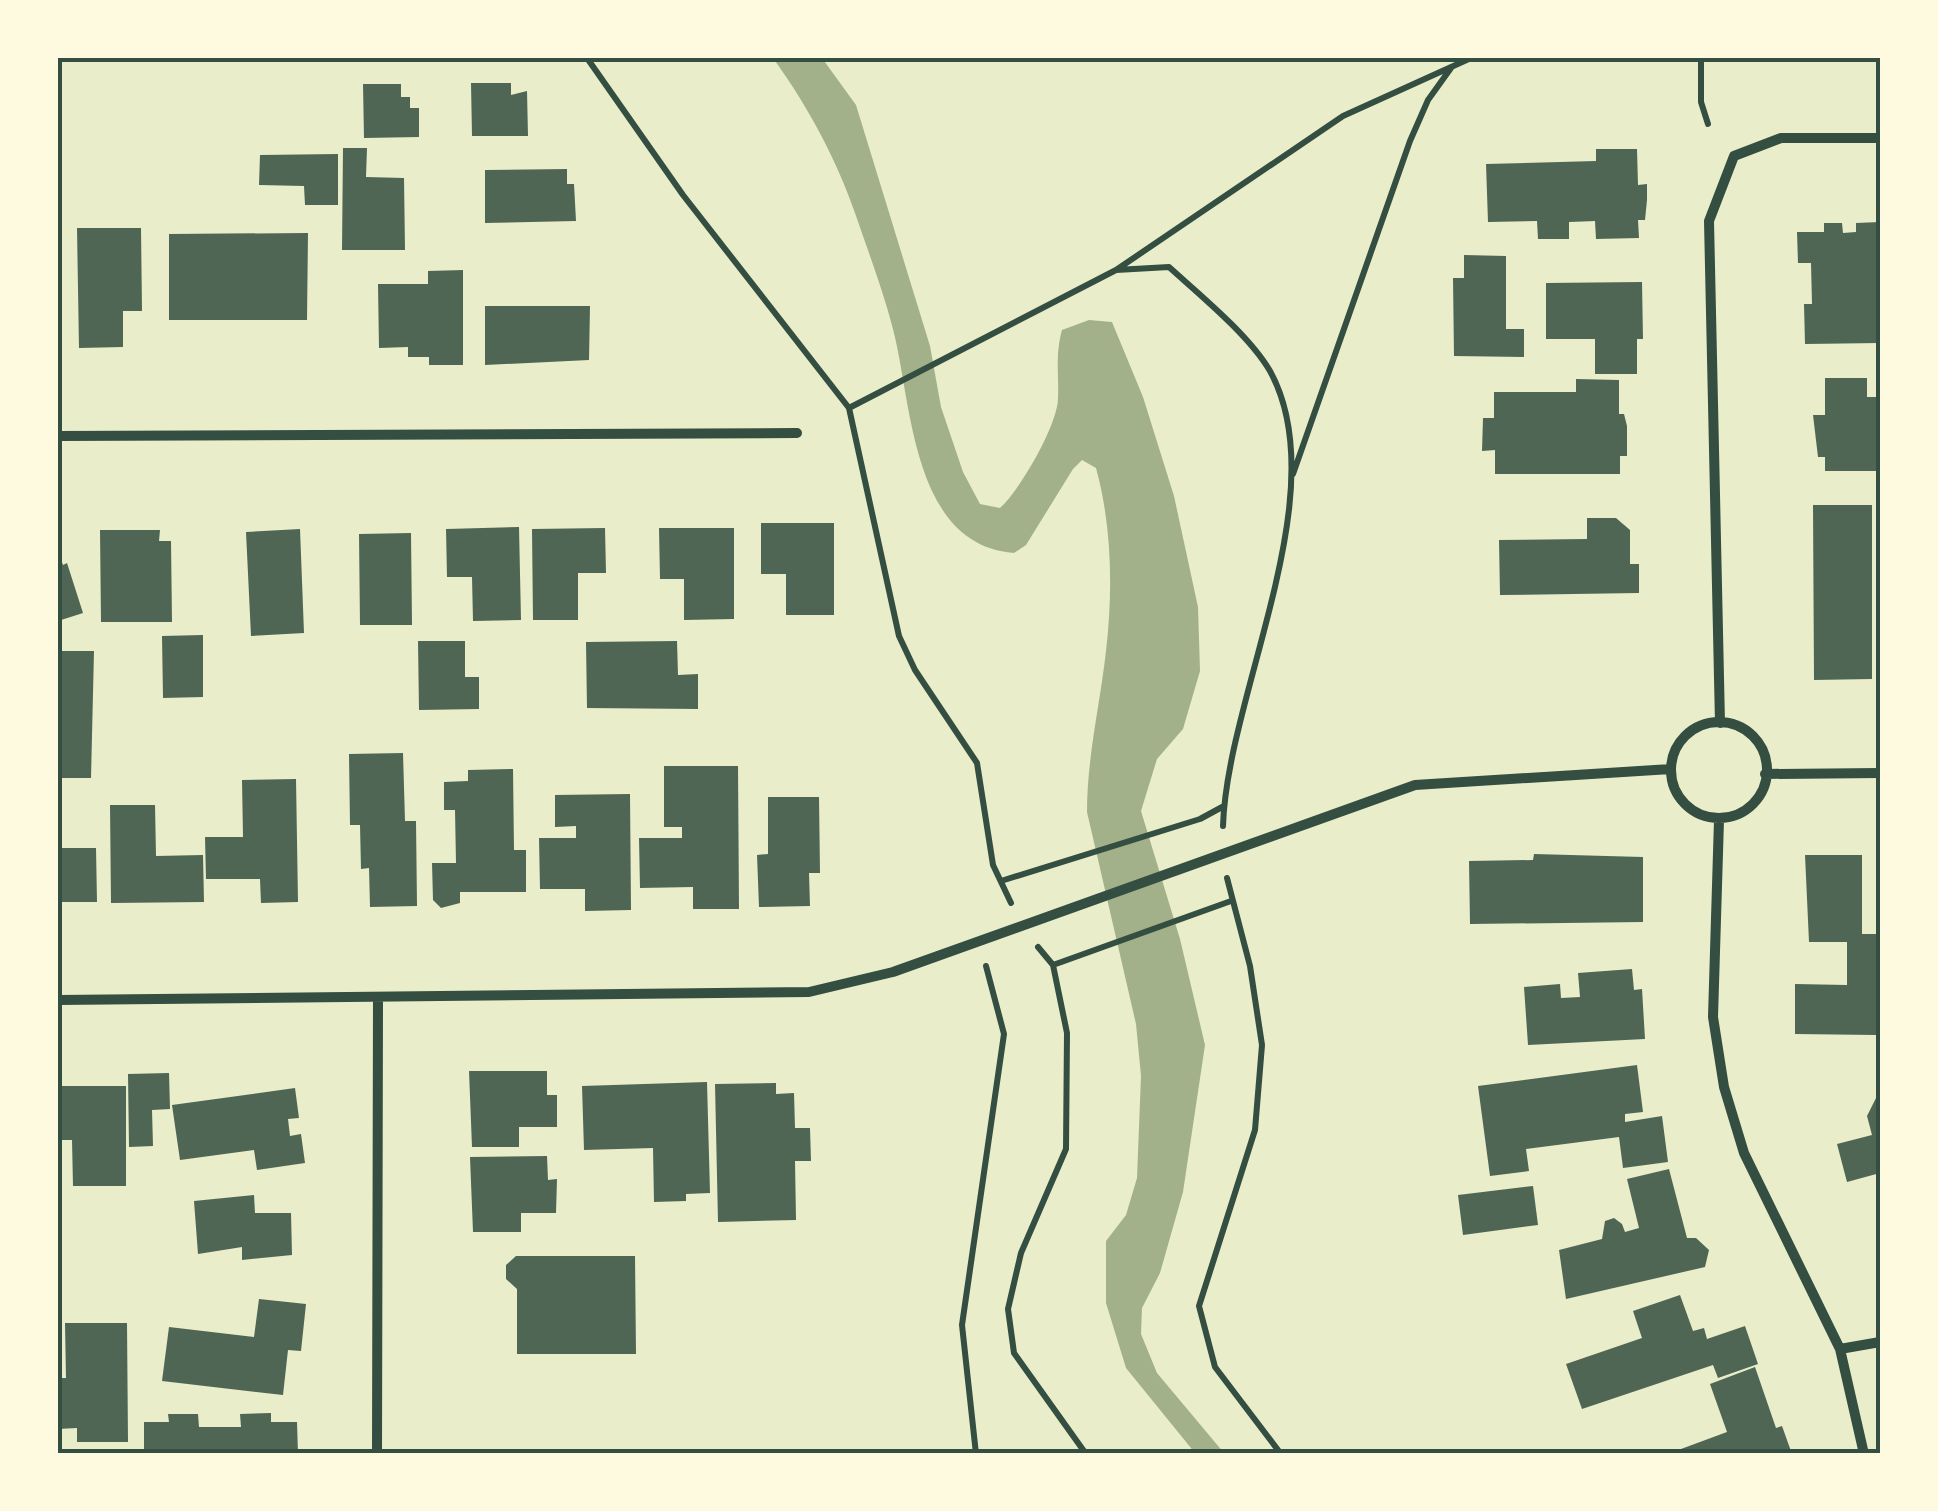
<svg xmlns="http://www.w3.org/2000/svg" width="1938" height="1511" viewBox="0 0 1938 1511" font-family="Figtree,sans-serif">
	<rect width="100%" height="100%" fill="#e9edc9"/>
	<path fill="#a3b18a" d="M773 58H822L856 105 930 346 941 407 963 472 980 504 1000 508C1020 490 1057 426 1058 399 1059 373 1055 355 1062 330L1089 320 1112 322 1143 397 1174 496 1198 607 1200 671 1183 729 1157 759 1141 811 1180 939 1205 1045 1183 1192 1160 1273 1142 1308 1141 1334 1157 1373 1224 1453H1195L1126 1368 1106 1303V1241L1126 1215 1137 1178 1141 1076 1136 1024 1087 812C1087 757 1100 705 1106 651 1113 591 1112 526 1096 468L1082 460 1073 469 1026 545 1014 553C911 545 912 402 893 329 883 290 868 251 855 213 836 158 807 105 773 58Z"/>
	<path fill="#4f6655" d="M471 83H511V95L527 91 528 136H472Z
		M363 84H401V97H410V108H419V137L364 138Z
		M343 148H367L366 177 404 178 405 250H342Z
		M1596 149H1637L1638 185 1647 184V200L1645 220H1638L1639 238 1596 239 1595 221 1569 222V239H1538L1537 221 1488 222 1486 164 1596 161Z
		M338 154V205H305L304 186 259 185 260 155Z
		M567 169V184H574L576 221 485 223V170Z
		M1880 222V343L1805 344 1804 304H1812L1811 263H1798L1797 232H1824V223H1842L1843 233 1856 232V223Z
		M77 228H141L142 311H123V347L79 348Z
		M308 233 307 320H169V234Z
		M1464 255 1506 256V329H1524V357L1454 356 1453 278H1464Z
		M463 270V365H429V357H408V347L379 348 378 284H428V271Z
		M1642 282 1643 339H1637V374H1595V339H1546V283Z
		M485 306H590L589 360 485 365Z
		M1825 378H1867V397H1880V471H1825V457H1818L1813 415H1825Z
		M1576 379 1619 380V414H1624L1627 426V456H1620V474H1495V450L1482 451 1483 418H1494V392H1576Z
		M1813 505H1872V679L1814 680Z
		M1587 518H1616L1630 530V564H1639V593L1500 595 1499 540 1587 539Z
		M761 523H834V615H786V574H761Z
		M519 527 521 620 473 621 472 577H447L446 529Z
		M605 528 606 573H578V620H533L532 529Z
		M659 528H734V619L684 620V579H660Z
		M300 529 304 633 251 636 246 532Z
		M100 530H160L159 541H171L172 622H101Z
		M411 533 412 625H360L359 534Z
		M58 551 63 565 67 563 83 613 58 621Z
		M203 635V697L163 698 162 636Z
		M418 641H465V677H479V709L419 710Z
		M677 641 678 675 698 674V709L587 708 586 642Z
		M61 651H94L91 778H58Z
		M403 753 405 821H416L417 906 370 907 369 868 361 869 360 825H350L349 754Z
		M664 766H738L739 909H693V887L640 888 639 838H682V827H664Z
		M513 769 514 850H526V892H460V903L441 908 433 900 432 863H456L455 810H444V782L468 781V770Z
		M296 779 298 902 261 903 260 879H206L205 837H243L242 780Z
		M58 782H61L62 848H96L97 902H61V911H58Z
		M630 794 631 910 585 911V889H540L539 838H576V826L555 827V795Z
		M768 797H819L820 873H809L810 906 759 907 757 855 768 854Z
		M110 805H155L156 856 203 855 204 902 111 903Z
		M1534 854 1643 857V922L1470 924 1469 861 1533 860Z
		M1805 855H1862V934H1880L1876 1035 1795 1034V984L1847 985V942H1809Z
		M1632 969 1634 990 1642 989 1645 1039 1528 1045 1524 987 1560 984 1561 998 1580 997 1578 973Z
		M1637 1065 1643 1112 1625 1114V1122L1662 1116 1668 1162 1623 1168 1619 1137 1526 1149 1529 1171 1490 1176 1478 1086Z
		M469 1071H547V1095H557V1127H519V1147H472Z
		M169 1073 170 1109 152 1110 153 1146 129 1147 128 1074Z
		M707 1082 710 1193 686 1194V1201L654 1202 653 1148 584 1150 582 1086Z
		M776 1083V1094L794 1093 795 1128H810L811 1161H795L796 1220 718 1222 715 1084Z
		M58 1086H126V1186H73L72 1140H58Z
		M295 1088 299 1118 288 1119 290 1136 301 1134 305 1163 257 1170 254 1150 180 1160 172 1105Z
		M1880 1090V1173L1847 1182 1837 1144 1872 1135 1867 1116Z
		M547 1156 548 1180 557 1179 556 1213H521V1232H473L470 1157Z
		M1669 1169 1687 1238H1696L1709 1250 1705 1267 1566 1299 1559 1250 1602 1239 1605 1221 1614 1218 1622 1224 1625 1232 1639 1228 1627 1179Z
		M1533 1186 1538 1225 1463 1235 1458 1195Z
		M254 1195 255 1213H291L292 1255 242 1260V1247L198 1254 194 1201Z
		M516 1256H635L636 1354H517V1289L506 1279V1265Z
		M1680 1295 1693 1331 1704 1328 1707 1339 1745 1326 1758 1364 1718 1378 1713 1365 1582 1409 1566 1364 1642 1338 1633 1311Z
		M259 1299 306 1304 301 1351 288 1350 283 1395 162 1381 169 1327 254 1337Z
		M65 1323H127L128 1442H77V1428L58 1429V1378H66Z
		M1755 1367 1776 1428 1782 1426 1792 1454H1682L1681 1449 1727 1432 1710 1384Z
		M271 1413V1422H297L298 1454H144V1422H169L168 1414H198L199 1427H241L240 1414Z"/>
	<g fill="none" stroke-linecap="round" stroke-linejoin="round">
		<path stroke="#344e41" stroke-width="6" d="M587 58 683 195 849 408 899 636 915 670 977 763 993 865 1011 903
			M1701 58V102L1708 124
			M1116 270 1169 267C1200 295 1249 335 1270 371 1337 493 1227 694 1223 826
			M849 408 1116 270 1343 116 1471 58
			M1293 474 1410 141 1428 100 1451 68
			M1227 878 1250 966 1262 1045 1255 1130 1199 1306 1215 1367 1281 1454
			M1001 881 1200 819 1224 806
			M1038 947 1053 965 1067 1033 1066 1149 1021 1253 1008 1309 1014 1353 1086 1454
			M1053 965 1231 901
			M976 1454 962 1325 1004 1034 986 966"/>
		<path stroke="#344e41" stroke-width="10" d="M58 436 797 433
			M1671 770a48 48 0 1 1 96 0a48 48 0 1 1-96 0Z
			M1720 723 1709 221 1734 156 1781 138H1880
			M1765 774 1880 773
			M1719 820 1713 1017 1724 1087 1744 1153 1840 1349 1864 1454
			M58 1000 809 992 893 972 1415 785 1671 769
			M1840 1349 1880 1342
			M377 1454 378 997"/>
	</g>
	<rect width="1938" height="1511" fill="none" stroke="#fefae0" stroke-width="120"/>
	<rect x="60" y="60" width="1818" height="1391" fill="none" stroke="#344e41" stroke-width="4"/>
</svg>
